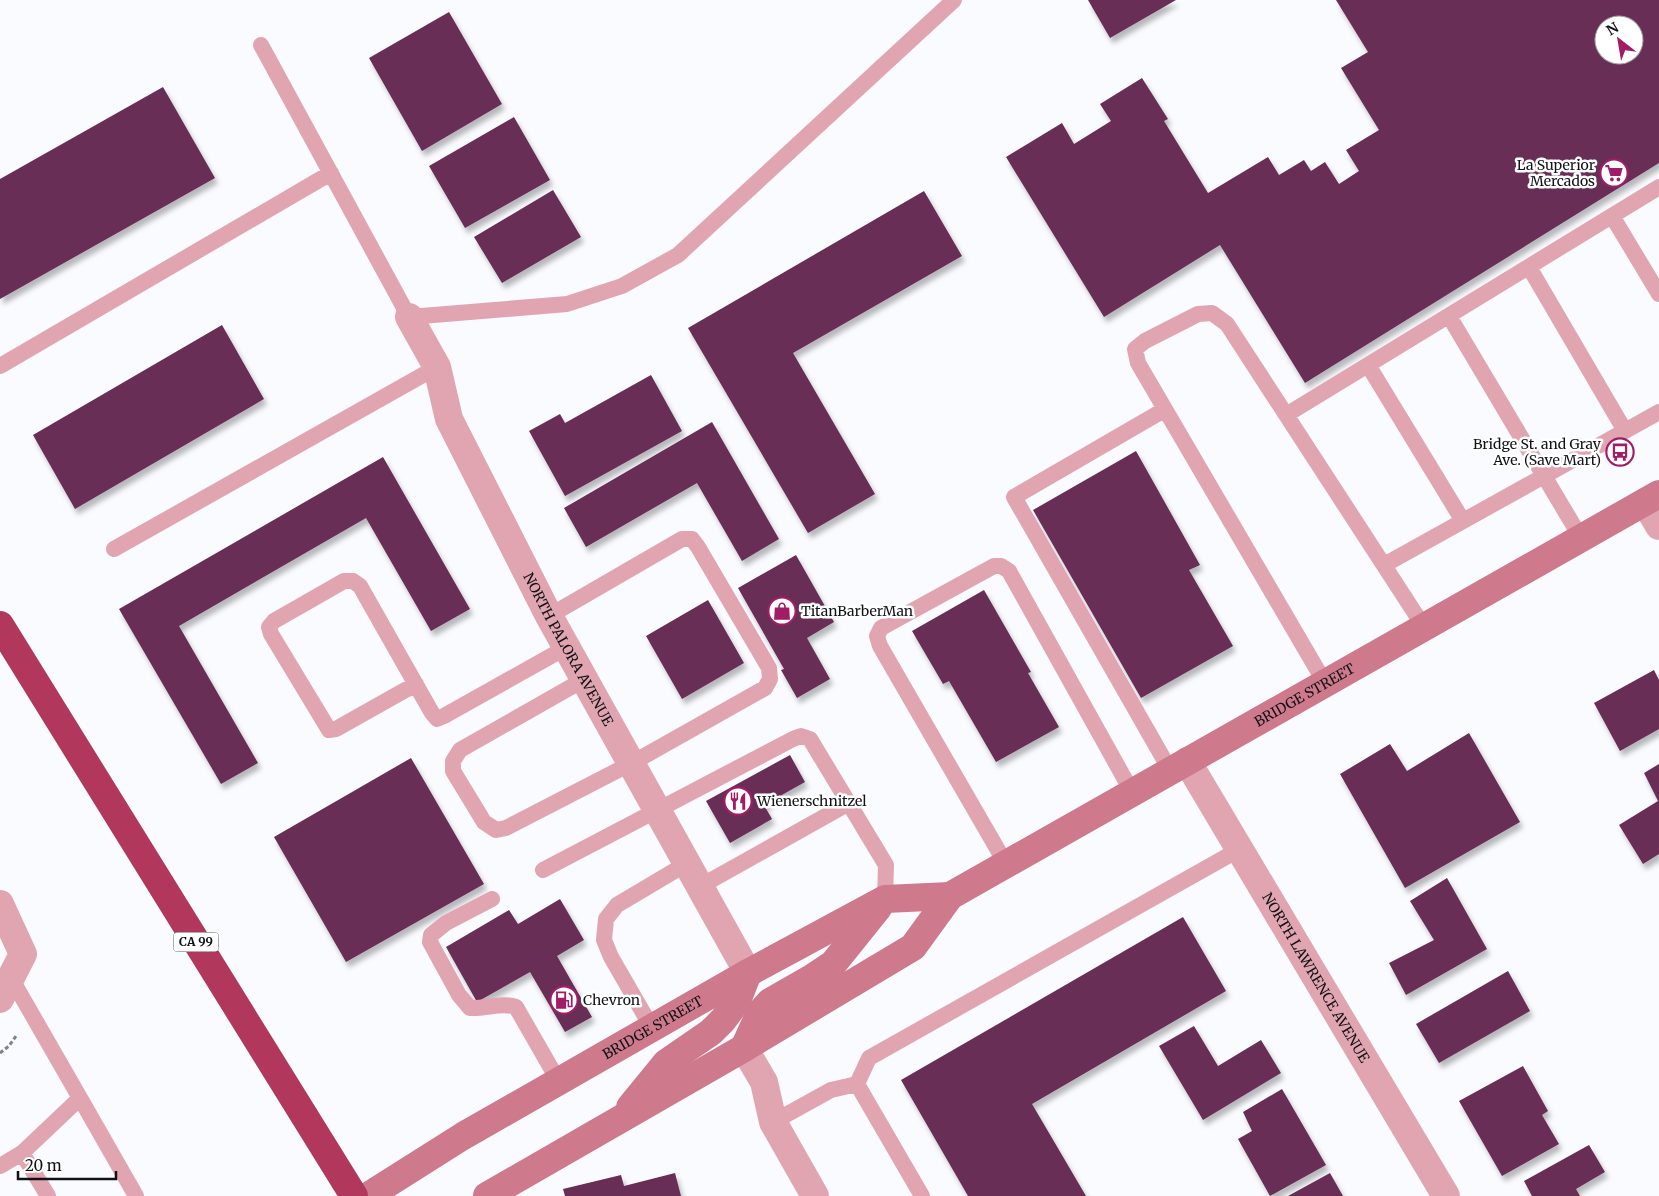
<svg xmlns="http://www.w3.org/2000/svg" width="1659" height="1196" viewBox="0 0 1659 1196" font-family="Merriweather,serif">
	<defs>
		<filter id="shadow"><feDropShadow dx="3" dy="5.5" stdDeviation="2.5" flood-color="#0004"/></filter>
	</defs>
	<rect width="100%" height="100%" fill="#fafbff"/>
	<path fill="#682d54" fill-rule="evenodd" filter="url(#shadow)" d="M1088 0H1176L1110 38Z
		M1336 0H1659V163L1305 383 1220 245 1104 317 1006 157 1062 123 1074 144 1111 121 1100 104 1142 78 1168 119 1164 121 1208 193 1268 157 1279 175 1304 160 1311 171 1325 162 1339 184 1359 171 1346 150 1379 130 1341 68 1368 52ZM1604 25H1634V55H1604Z
		M449 12 502 104 422 151 369 58Z
		M163 87 215 178 0 299V179Z
		M514 117 550 180 465 228 429 166Z
		M553 190 581 237 502 283 474 237Z
		M924 191 962 256 793 353 875 494 808 533 688 328Z
		M222 325 264 399 75 509 33 435Z
		M651 375 682 431 565 496 529 431 560 414 565 423Z
		M712 422 779 539 742 561 697 483 586 547 564 508Z
		M1136 451 1200 565 1189 570 1233 646 1141 698 1033 510Z
		M383 457 470 609 431 631 366 518 179 626 258 763 221 784 119 609Z
		M796 555 834 622 807 638 830 679 797 698 781 670 784 669 738 588Z
		M984 590 1031 672 1028 673 1059 727 996 762 949 681 943 684 912 631Z
		M708 600 744 663 682 699 646 636Z
		M1654 670 1659 680V729L1620 751 1594 703Z
		M1469 733 1520 822 1405 888 1340 774 1390 744 1407 771Z
		M790 755 805 782 764 805 772 819 730 843 706 801Z
		M411 758 484 884 346 962 274 837Z
		M1659 764V854L1643 864 1619 825 1658 801 1644 773Z
		M1447 878 1487 949 1406 995 1389 963 1434 940 1410 901Z
		M560 899 584 940 557 956 592 1017 565 1032 530 972 477 1002 446 947 509 910 518 924Z
		M1183 917 1226 991 1032 1104 1086 1196H968L901 1080Z
		M1508 971 1530 1011 1439 1063 1416 1024Z
		M1194 1026 1218 1066 1261 1040 1281 1073 1203 1120 1159 1046Z
		M1523 1066 1548 1111 1542 1115 1559 1144 1502 1176 1459 1101Z
		M1282 1089 1326 1165 1270 1196 1238 1139 1252 1131 1243 1112Z
		M1589 1145 1605 1172 1576 1189 1580 1196H1532L1524 1181Z
		M675 1173 681 1196H565L563 1189 621 1175 624 1186Z
		M1330 1173 1343 1196H1288Z"/>
	<g fill="none" stroke-linecap="round" stroke-linejoin="round">
		<path stroke="#828387" stroke-width="3" stroke-dasharray="4 2.5" stroke-linecap="butt" d="M0 1053 9 1046 16 1036"/>
		<path stroke="#e0a5b1" stroke-width="16" d="M261 45 409 317 567 304 622 286 678 255 954 0
			M1612 216 1659 294
			M1529 267 1625 431
			M1449 316 1581 538
			M1368 365 1463 521
			M0 366 331 173
			M1164 410 1014 497 1170 770
			M1286 415 1659 187
			M114 549 437 367
			M1384 565 1659 412
			M549 616 682 539H692L698 547 769 668 770 679 765 688 632 763 506 828 496 830 484 822 453 771V761L460 750 585 679
			M1325 683 1138 363 1135 349 1145 341 1198 314 1212 313 1227 324 1424 627
			M416 684 336 729 329 730 271 634 269 627 274 621 344 581H353L360 586 432 713 437 719 444 716 567 647
			M1006 864 880 646 877 636 881 628 994 566H1001L1009 571 1132 792
			M543 870 793 739 801 736 810 739 886 865 885 899
			M699 887 849 803
			M492 899 446 923 431 935 430 942 459 995 470 1008C485 1009 503 1002 516 1007L559 1082
			M652 1028 611 957 604 940 606 919 617 905 686 864
			M857 1084 869 1058 1240 849
			M857 1084 922 1196
			M80 1098 136 1196
			M773 1122 831 1090 857 1084
			M22 1153 48 1196
			M0 1166 22 1153 80 1098 11 978"/>
		<g stroke="#e0a5b1" stroke-width="28">
			<path id="s1" d="M409 317 437 367 449 419 549 616 748 973"/>
			<path d="M1645 502 1659 526"/>
			<path id="s2" d="M1187 761 1446 1196"/>
			<path d="M0 904 23 954 0 999"/>
			<path d="M744 1048 764 1082 773 1122 815 1196"/>
		</g>
		<g stroke="#ce798c" stroke-width="28">
			<path d="M744 1048 760 1013 770 1002 812 978 833 964 878 908"/>
			<path d="M630 1107 666 1063 711 1032 723 1020 737 1001 748 973"/>
			<path id="s3" d="M368 1196 463 1136 748 973 885 899 950 896"/>
			<path id="s4" d="M487 1196 744 1048 913 947 950 896 1659 494"/>
		</g>
		<path stroke="#b1375d" stroke-width="28" d="M0 625 354 1196"/>
	</g>
	<defs>
		<g id="supermarket-ring" transform="scale(1.4375)"><circle r="9.5" fill="#fff" stroke="#a21b66" stroke-width="1.5"/><path d="M-6-5.5h2.5l.6 2H6L4.5 2H-2.5L-4.4-4H-6ZM-1.5 3.2a1.3 1.3 0 1 0 .1 0ZM3 3.2a1.3 1.3 0 1 0 .1 0Z" fill="#a21b66"/></g>
		<g id="bus-ring" transform="scale(1.4375)"><circle r="9.5" fill="#fff" stroke="#a21b66" stroke-width="1.5"/><path d="M-5-6H5V4H4V6H2V4H-2V6H-4V4H-5ZM-3.5-4V0h7V-4ZM-3.5 1.2v1.5H-2V1.2ZM2 1.2v1.5H3.5V1.2Z" fill="#a21b66"/></g>
		<g id="shop-ring" transform="scale(1.4375)"><circle r="9.5" fill="#fff" stroke="#a21b66" stroke-width="1.5"/><path d="M-5-2.5h2.3a2.7 3.5 0 0 1 5.4 0H5L5.5 6h-11ZM-1.5-2.5h3a1.5 2.3 0 0 0-3 0Z" fill="#a21b66"/></g>
		<g id="restaurant-ring" transform="scale(1.4375)"><circle r="9.5" fill="#fff" stroke="#a21b66" stroke-width="1.5"/><path d="M-5-6h1v4h1v-4h1v4h1v-4h1v5L-1.5 .5V6h-2V.5L-5-1ZM5-6V6H3V1.5H1.5Q1.5-4 5-6Z" fill="#a21b66"/></g>
		<g id="fuel-ring" transform="scale(1.4375)"><circle r="9.5" fill="#fff" stroke="#a21b66" stroke-width="1.5"/><path d="M-5.5-6h7V0h2V4h1.3V-2.5L3-4.5l.8-.8L6-3V5H2.5V1h-1V6h-7ZM-4.2-4.7v3.2H.2V-4.7Z" fill="#a21b66"/></g>
	</defs>
	<g fill-rule="evenodd">
		<use href="#supermarket-ring" x="1614" y="173"/>
		<use href="#bus-ring" x="1620" y="452"/>
		<use href="#shop-ring" x="782" y="611"/>
		<use href="#restaurant-ring" x="738" y="801"/>
		<use href="#fuel-ring" x="564" y="1000"/>
	</g>
	<g text-anchor="middle" stroke-width="5" stroke-linejoin="round" paint-order="stroke">
		<rect fill="#fff" stroke="#58595b" stroke-width="1" x="173.5" y="932.5" width="45" height="19" rx="4"/>
		<g font-size="12" font-weight="bold" fill="#111215">
			<text x="196" y="946">CA 99</text>
		</g>
		<g font-size="14" fill="#111215" stroke="#fff" text-anchor="start">
			<text x="1595" y="170" text-anchor="end">La Superior<tspan x="1595" dy="16">Mercados</tspan></text>
			<text x="1601" y="449" text-anchor="end">Bridge St. and Gray<tspan x="1601" dy="16">Ave. (Save Mart)</tspan></text>
			<text x="801" y="616">TitanBarberMan</text>
			<text x="757" y="806">Wienerschnitzel</text>
			<text x="583" y="1005">Chevron</text>
		</g>
		<g font-size="14" fill="#111215" stroke="#fff">
			<text dy="5" stroke="none"><textPath href="#s1" startOffset="370">NORTH PALORA AVENUE</textPath></text>
			<text dy="5" stroke="none"><textPath href="#s4" startOffset="964">BRIDGE STREET</textPath></text>
			<text dy="5" stroke="none"><textPath href="#s2" startOffset="252">NORTH LAWRENCE AVENUE</textPath></text>
			<text dy="5" stroke="none"><textPath href="#s3" startOffset="331">BRIDGE STREET</textPath></text>
		</g>
	</g>
	<g transform="translate(1619 40) rotate(329)"><circle r="24" fill="#ffffff" stroke="#a0a0a1"/>
	<path d="M0-4L9 19L0 12L-9 19Z" fill="#a21b66"/>
	<text y="-8" font-size="14" font-weight="bold" text-anchor="middle" fill="#111215">N</text>
	</g>
	<path d="M18 1171v8h98v-8" fill="none" stroke="#111215" stroke-width="2.5"/>
	<text x="25" y="1171" font-size="15" fill="#111215" stroke="#ffffff" stroke-width="4" paint-order="stroke">20 m</text>
</svg>
